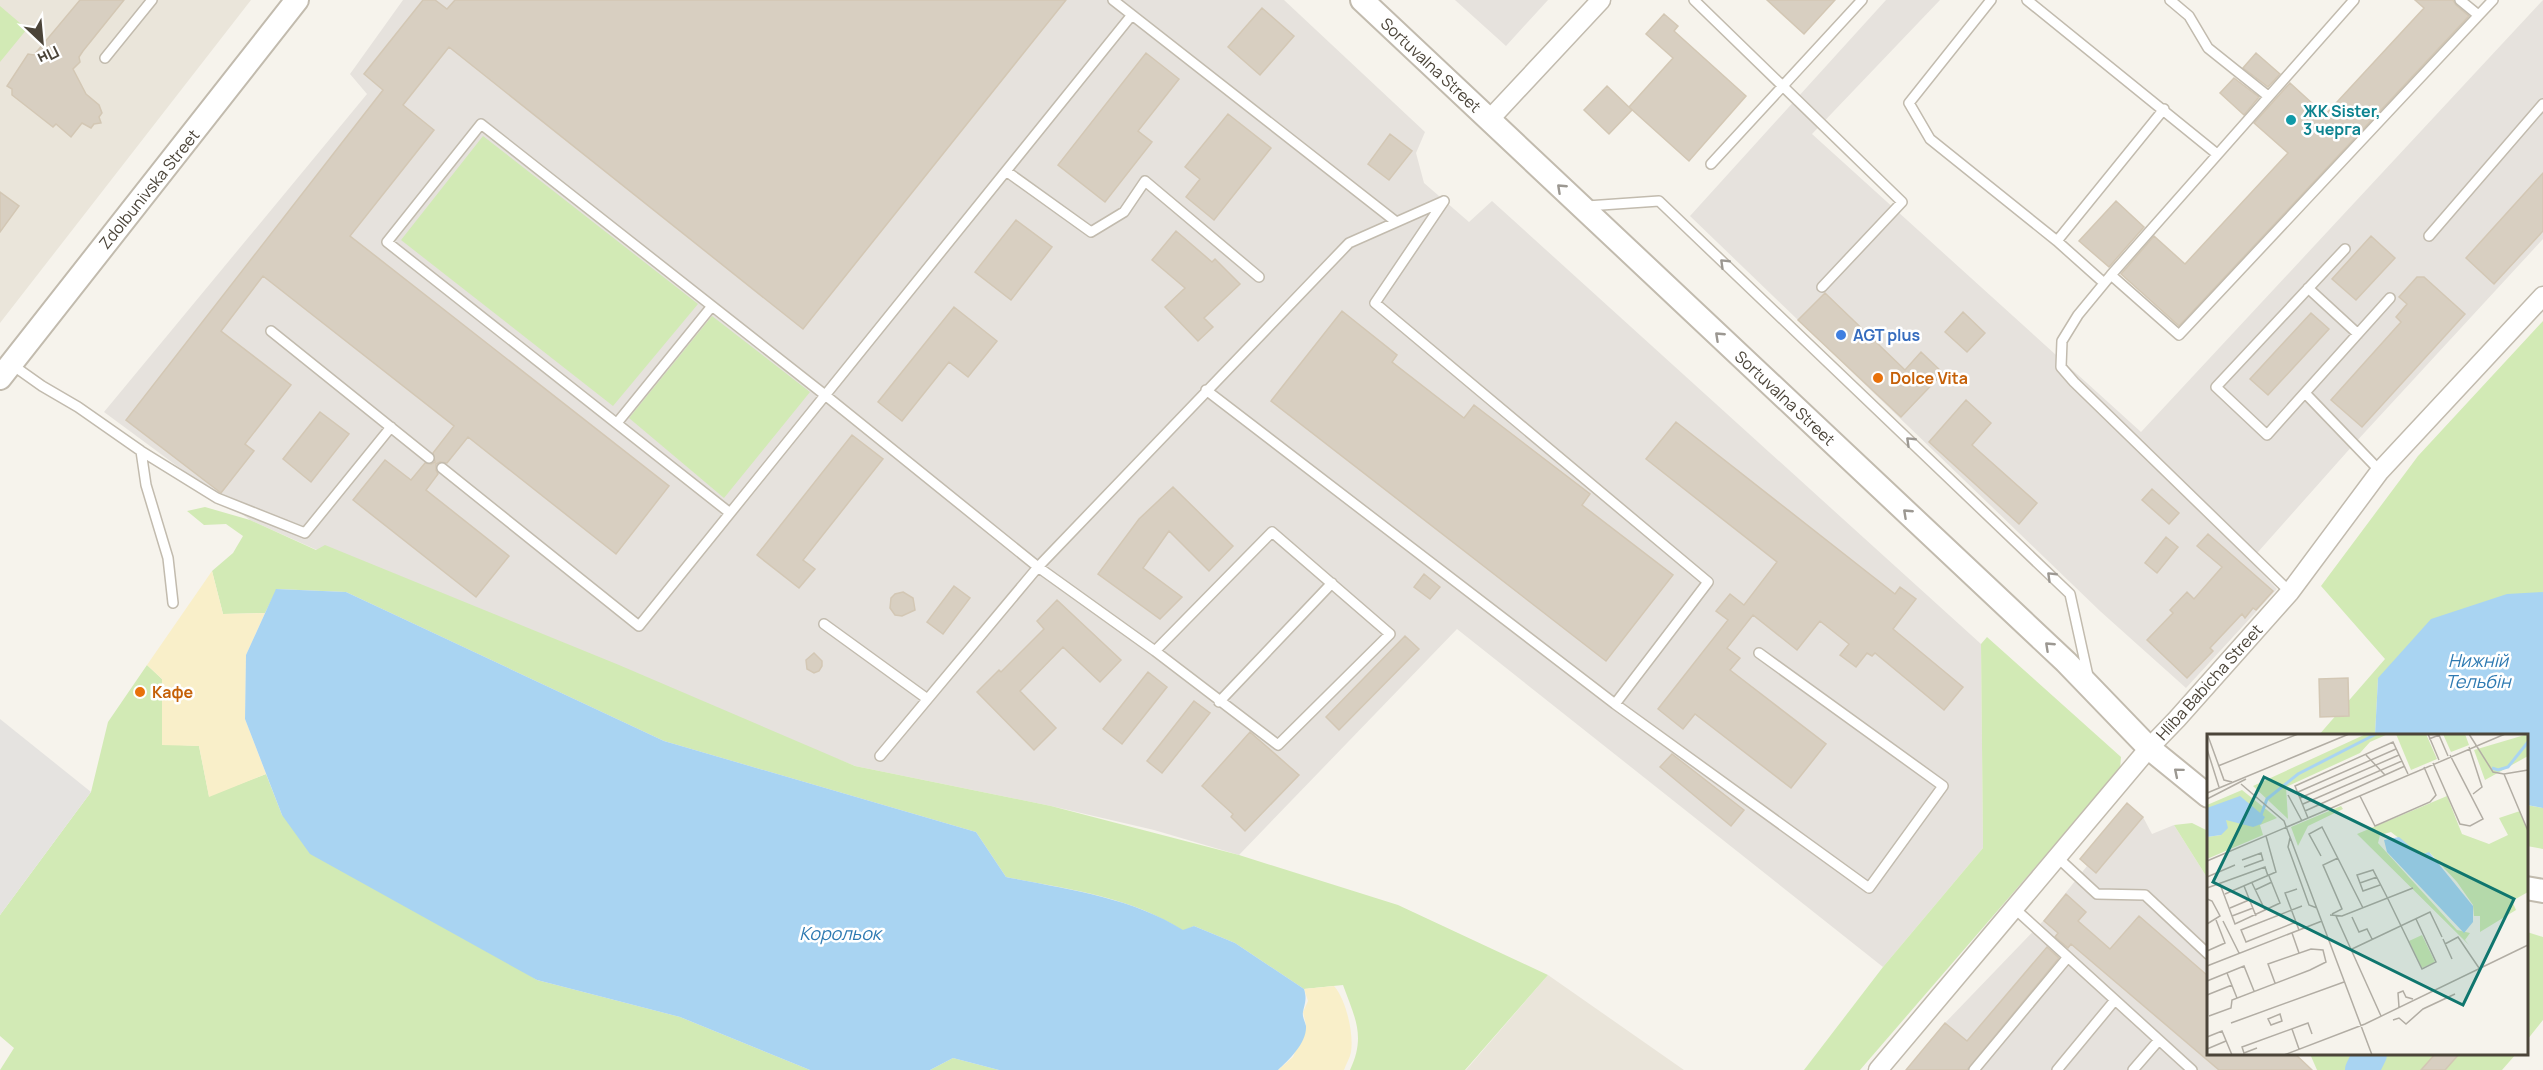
<svg xmlns="http://www.w3.org/2000/svg" width="2543" height="1070" viewBox="0 0 2543 1070" font-family="Manrope,sans-serif">
	<rect width="100%" height="100%" fill="#f6f3ec"/>
	<path fill="#eae5da" d="M0 0H251L0 323Z
		M1548 975 1684 1070H1466Z"/>
	<path fill="#e6e2dd" d="M403 0H1284L1425 132 1416 153 1424 183 1469 222 1492 201 1981 644 1983 848 1883 967 1457 629 1239 855 1154 830 1051 806 855 766 317 550 250 520 104 412 367 94 350 74Z
		M1455 0H1548L1506 46Z
		M1886 0H1940L1812 134 2141 432 2543 0V239L2354 444 2250 561 2277 589 2186 688 2100 611 1690 216Z
		M2127 803 2143 817 2152 834 2174 825 2208 879V1054H2294L2312 1070H1906L1945 1023 2044 920 2087 866 2080 859Z"/>
	<path fill="#d2eab5" d="M0 6 27 29 0 62Z
		M483 136 698 304 613 406 401 240Z
		M712 316 810 392 724 498 629 418Z
		M2543 321V766L2526 736 2378 678 2375 735 2318 736 2385 659 2321 586 2418 456Z
		M205 507 250 520 316 550 325 545 619 665 855 766 1051 806 1239 855 1398 905 1548 975 1465 1070H1350C1366 1036 1355 1018 1343 985L1304 989 1235 943 1194 926 1183 931C1132 896 1065 889 1006 877L976 832 664 741 346 592 277 589 265 613 223 614 212 571 233 553 243 536 226 524 204 525 187 511Z
		M1987 637 2121 757 2120 769 1860 1070H1804L1883 967 1983 848 1981 644Z
		M147 665 162 679V744L199 746 209 796 266 774 282 815 537 980 680 1017 810 1070H0L14 1048 0 1036V915L91 792 108 722Z
		M2526 805 2543 808V849L2527 846Z
		M2192 823 2208 831V879L2174 825Z
		M2527 932 2543 937V1020L2527 1040Z
		M2310 1054H2516L2502 1070H2317Z
		M953 1058 999 1070H930Z"/>
	<path fill="#f9efc9" d="M212 571 223 614 265 613 246 655 245 719 266 774 209 797 199 746 162 745V679L147 665Z
		M1334 986C1346 999 1354 1034 1351 1052 1350 1058 1346 1064 1344 1070H1278L1293 1057 1306 1025 1303 1012 1308 1001 1304 989Z"/>
	<path fill="#e5e3e0" d="M0 719 91 792 0 915Z"/>
	<path fill="#a9d4f2" d="M276 589 346 592 664 741 976 832 1006 877C1066 889 1131 897 1183 930L1194 926 1235 943 1304 989C1307 999 1305 1002 1303 1012 1302 1017 1305 1021 1306 1026 1307 1043 1289 1060 1278 1070H999L953 1058 930 1070H810L680 1017 537 980 310 854 282 815 245 719 246 655Z
		M2543 592V808L2527 805 2526 736 2375 735 2378 678 2431 619 2507 594Z"/>
	<g fill="none" stroke-linecap="round" stroke-linejoin="round">
		<path stroke="#a9d4f2" stroke-width="34" d="M2362 1070 2370 1054"/>
	</g>
	<path fill="#d8cfc1" stroke="#d3c7b4" stroke-width="1.5" d="M80 0H124L83 51 79 57 80 62 73 69 86 94 99 105 102 113 99 117 101 123 94 124 91 128 82 123 71 137 56 124 53 127 12 95V89L7 86 28 54 34 55Z
		M423 0H435L447 9 455 0H1066L803 329 449 47 403 105 434 130 350 236 669 486 616 554 468 437 447 463 440 462 436 464V470L438 474 426 490 509 556 476 597 353 500 385 460 411 480 425 463 431 464 435 462 433 453 454 426 263 276 221 331 291 385 245 444 254 451 221 493 126 420 383 90 364 74Z
		M1767 0H1835L1804 34Z
		M2415 0H2453L2456 5 2469 16 2179 326 2121 274 2154 236 2185 264 2288 153 2254 123 2290 83 2325 115 2424 8Z
		M1262 8 1294 36 1260 75 1228 47Z
		M1664 14 1678 26 1674 31 1746 96 1689 161 1629 107 1673 58 1646 34Z
		M1146 53 1179 79 1138 131 1152 142 1105 202 1058 165Z
		M2256 53 2280 74 2268 87 2243 68Z
		M2234 78 2259 97 2244 115 2220 93Z
		M1607 86 1632 110 1609 134 1584 110Z
		M1228 114 1271 148 1214 220 1186 197 1200 179 1185 167Z
		M1390 134 1412 151 1389 180 1368 164Z
		M2543 173V231L2494 284 2466 258Z
		M0 192 19 206 0 232Z
		M2116 201 2144 227 2109 267 2079 241Z
		M1016 220 1052 247 1011 300 975 272Z
		M1176 231 1212 262 1215 259 1240 284 1204 318 1213 327 1198 341 1165 307 1185 288 1152 260Z
		M2371 236 2395 258 2356 300 2332 279Z
		M2417 277H2424L2465 314 2362 427 2331 400 2401 322 2396 317 2407 304 2399 297Z
		M1825 293 1905 370 1921 352 1943 373 1901 417 1798 320Z
		M954 307 997 341 968 377 949 362 902 421 878 402Z
		M1342 311 1397 355 1392 362 1464 418 1474 405 1590 494 1582 505 1673 575 1606 661 1271 401Z
		M1963 312 1985 333 1967 352 1945 332Z
		M2311 313 2329 329 2268 395 2250 379Z
		M1966 400 1991 423 1972 445 2037 503 2019 524 1929 442Z
		M320 412 349 434 311 482 283 459Z
		M1676 422 1895 594 1900 587 1916 599 1893 629 1963 687 1944 710 1875 653 1872 656 1867 653 1856 667 1840 655 1849 644 1820 621 1797 650 1753 615 1727 648 1740 658 1730 670 1826 744 1791 788 1695 714 1683 729 1658 709 1728 620 1716 611 1730 594 1744 605 1777 562 1646 459Z
		M852 435 883 459 803 560 815 569 799 588 757 555Z
		M1173 487 1233 546 1209 571 1169 531 1143 568 1182 597 1160 619 1098 574 1139 519Z
		M2152 489 2179 513 2169 524 2142 500Z
		M2208 534 2273 591 2256 610 2253 608 2245 618 2242 614 2210 648 2213 651 2187 678 2147 640 2173 613 2170 610 2187 592 2194 599 2222 567 2197 546Z
		M2166 537 2178 547 2157 573 2145 563Z
		M1424 574 1440 587 1430 599 1414 587Z
		M954 586 970 598 943 634 927 622Z
		M903 592 913 598 915 610 902 616 895 615 890 608 891 598 895 594Z
		M1057 600 1121 660 1100 682 1063 647 1020 691 1056 728 1034 750 977 692 999 670 1001 672 1044 629 1037 621Z
		M1405 636 1419 649 1339 730 1326 717Z
		M814 653 822 661V666L819 671 814 673 807 669 806 660Z
		M1148 672 1167 687 1122 744 1103 729Z
		M2348 678 2349 716 2320 717 2319 679Z
		M1194 701 1210 713 1162 773 1147 761Z
		M1250 732 1299 775 1245 831 1231 817 1233 814 1202 786Z
		M1672 754 1744 810 1731 826 1660 767Z
		M2127 803 2143 817 2096 873 2080 859Z
		M2066 894 2086 912 2078 921 2110 949 2139 916 2208 976V1053H2294L2312 1070H2219L2071 944 2068 948 2055 937 2058 933 2044 921Z
		M2047 947 2059 958 1967 1070H1906L1945 1023 1967 1041Z
		M2436 1053H2460L2445 1070H2421Z"/>
	<g fill="none" stroke-linecap="round" stroke-linejoin="round">
		<g stroke="#c2bbae" stroke-width="12">
			<path id="service" d="M1113 0 1395 221
				M1694 0 1902 202 1822 287
				M1991 0 1909 103 1930 139 2057 241 2104 283
				M2027 0 2217 154
				M2170 0 2189 16 2208 48 2268 96
				M2460 0 2477 14
				M105 58 152 0
				M1711 164 1862 0
				M1006 171 1091 232 1124 212 1145 181 1259 277
				M1444 201 1375 303 1708 582 1615 704
				M1587 206 1659 201 2070 594 2088 676
				M2429 236 2543 104
				M2057 241 2164 109
				M2345 249 2216 387 2267 435 2390 298
				M2111 275 2179 335 2493 0
				M2308 288 2358 334
				M271 331 429 458
				M11 364 42 386 78 407 141 451 217 498 305 533 391 427
				M1206 390 1615 704 1869 888 1943 786 1759 653
				M2305 393 2380 471
				M617 423 712 306
				M141 451 146 485 168 558 173 603
				M442 468 639 626 1131 16
				M730 513 387 242 481 124 825 395 1038 567 1155 651 1278 745 1390 634 1272 532 1155 651
				M2290 592 2074 382 2061 367 2062 341 2078 315 2111 275 2354 0
				M824 624 926 698
				M1219 702 1332 583
				M880 756 1038 567 1349 243 1444 201
				M2057 857 2097 894 2145 895 2208 954
				M2014 908 2192 1070
				M1974 1070 2068 957
				M2057 1070 2115 1000
				M2133 1070 2159 1040"/>
		</g>
		<g stroke="#c2bbae" stroke-width="21">
			<path id="minor" d="M1489 120 1601 0
				M1878 1070 2149 748 2177 719 2290 592 2380 471 2543 296"/>
		</g>
		<g stroke="#c2bbae" stroke-width="26">
			<path id="tertiary" d="M1362 0 2066 662 2149 748 2208 796
				M0 378 297 0
				M2526 888 2543 891"/>
		</g>
		<use href="#service" stroke="#fff" stroke-width="9"/>
		<use href="#minor" stroke="#fff" stroke-width="18"/>
		<use href="#tertiary" stroke="#fff" stroke-width="22"/>
	</g>
	<defs><path id="oneway-chevron" d="M-2-3.5L2.5 0L-2 3.5" fill="none" stroke-width="1.6" stroke-linecap="round" stroke-linejoin="round" transform="scale(1.5)"/></defs>
	<g stroke="#9c9892">
		<use href="#oneway-chevron" transform="translate(1561 188) rotate(-137)"/>
		<use href="#oneway-chevron" transform="translate(1724 263) rotate(-136)"/>
		<use href="#oneway-chevron" transform="translate(1719 336) rotate(-137)"/>
		<use href="#oneway-chevron" transform="translate(1910 441) rotate(-136)"/>
		<use href="#oneway-chevron" transform="translate(1907 513) rotate(-137)"/>
		<use href="#oneway-chevron" transform="translate(2051 576) rotate(-136)"/>
		<use href="#oneway-chevron" transform="translate(2049 646) rotate(-137)"/>
		<use href="#oneway-chevron" transform="translate(2178 772) rotate(-140)"/>
	</g>
	<circle fill="#0f9aa8" stroke="#fff" stroke-width="2" cx="2291" cy="120" r="6"/>
	<circle fill="#3f7fe0" stroke="#fff" stroke-width="2" cx="1841" cy="335" r="6"/>
	<g fill="#e8710a" stroke="#fff" stroke-width="2">
		<circle cx="1878" cy="378" r="6"/>
		<circle cx="140" cy="692" r="6"/>
	</g>
	<g text-anchor="middle" stroke-width="5" stroke-linejoin="round" paint-order="stroke">
		<g font-size="16" fill="#4b4439" stroke="#fff">
			<text transform="translate(1431 65) rotate(43)" y="6">Sortuvalna Street</text>
			<text transform="translate(149 189) rotate(-51)" y="6">Zdolbunivska Street</text>
			<text transform="translate(1785 398) rotate(43)" y="6">Sortuvalna Street</text>
			<text transform="translate(2209 682) rotate(-48)" y="6">Hliba Babicha Street</text>
		</g>
		<g font-size="16" font-weight="bold" fill="#0d838f" stroke="#fff" text-anchor="start">
			<text x="2303" y="117">ЖК Sister,<tspan x="2303" dy="18">3 черга</tspan></text>
		</g>
		<g font-size="16" font-weight="bold" fill="#366cbe" stroke="#fff" text-anchor="start">
			<text x="1853" y="341">AGT plus</text>
		</g>
		<g font-size="16" font-weight="bold" fill="#c56008" stroke="#fff" text-anchor="start">
			<text x="1890" y="384">Dolce Vita</text>
			<text x="152" y="698">Кафе</text>
		</g>
		<g font-size="18" font-style="italic" fill="#2e7ab2" stroke="#fff">
			<text x="2478" y="667">Нижній<tspan x="2478" dy="21">Тельбін</tspan></text>
			<text x="840" y="940">Корольок</text>
		</g>
	</g>
	<g transform="translate(2207 734)">
		<rect width="321" height="321" fill="#f6f3ec"/>
		<path d="M159 0H181L163 8 153 19 79 53 81 85 46 52ZM189 0H219L230 25 204 36ZM236 0H258L262 11 244 18ZM321 0V22L278 46 267 16ZM35 56 70 84 53 91 56 101 0 125V103L14 101 0 89V71ZM240 62 255 100 282 110 301 101 292 84 313 77 321 99V158L305 167 309 176 273 198V182H267L266 171 250 148 223 119 213 121 184 98 173 101 171 109 250 196 263 199 258 206 262 211 150 100ZM134 72 136 75 101 92 91 112 84 93ZM215 201 228 228 215 234 202 207Z" fill="#d2eab5"/>
		<path d="M33 62 58 83 54 90 46 93 19 86 21 94 14 101 0 103V74ZM192 103 213 121 222 118 266 172V188L257 199 180 118 177 106Z" fill="#a9d4f2"/>
		<path fill="none" stroke="#a9d4f2" stroke-width="3" d="M285 34 291 36 301 33 321 8M54 81 60 65 91 40 169 0"/>
		<path fill="none" stroke="#b2ada4" stroke-width="1.5" d="M221 0 232 26M262 0 286 38 297 40M1 2 17 46 25 48M222 5 232 1 241 22M262 13 275 53 266 60M0 15 12 53M159 21 178 41M226 29 253 90 263 92 276 85 243 21M11 32 91 0M297 40 321 97M297 40 321 36M34 50 77 87 165 321M91 58 189 15M0 59 142 0M81 61 95 87M153 62 168 92 223 68 229 61 217 33M93 64 192 21M0 65 39 45M96 70 195 27M98 77 198 32M101 84 88 52 186 8 201 40M83 104 81 113 102 171 110 174M114 122 102 100 115 93 156 174M35 126 54 119 56 126 37 133M0 127 298 0M0 143 28 131M45 149 58 176M153 149 170 143M13 150 28 190 73 169 62 142M173 151 156 157 150 141 166 136 181 165 215 235 229 228 209 185M37 152 49 182M0 154 58 133 61 142M90 155 78 159 92 196M48 156 65 148M18 160 69 138 59 102M0 165 5 167 13 182 0 190M23 174 42 166M125 180 135 175 116 131 131 124M123 181 135 182 206 154M25 182 46 174M129 182 174 282M145 183 152 198 160 195 165 205M16 187 32 219M89 188 39 208 34 196 95 172M85 199 92 219M236 205 245 225M238 210 251 203 272 234M145 215 223 178 235 203M0 217 18 209 9 186M0 232 115 187M20 239 30 264M0 247 37 232 47 257M0 261 25 251M192 273 191 259 196 257 199 263 206 265M73 280 75 287 64 291 61 285ZM2 282 24 274 25 266 103 236 119 228 116 216 104 215 61 230 68 249M186 286 192 284 199 290 216 275 248 260M24 289 137 248M85 295 92 315M0 303 15 297 25 321M50 314 37 319 35 313 101 289 105 300M0 315 19 307M77 321 158 290 321 211"/>
		<path fill="#0f766e" fill-opacity="0.15" stroke="#0f766e" stroke-width="3" d="M57 43 307 165 256 271 6 148Z"/>
		<rect width="321" height="321" fill="none" stroke="#4b4439" stroke-width="3"/>
	</g>
	<g transform="translate(42 42) rotate(154)" stroke="#ffffff" stroke-width="4.5" paint-order="stroke">
	<path d="M0-4.5L10 22L0 15L-10 22Z" fill="#4b4439"/>
	<text y="-9" font-size="16" font-weight="bold" text-anchor="middle" fill="#4b4439">Пн</text>
	</g>
</svg>
